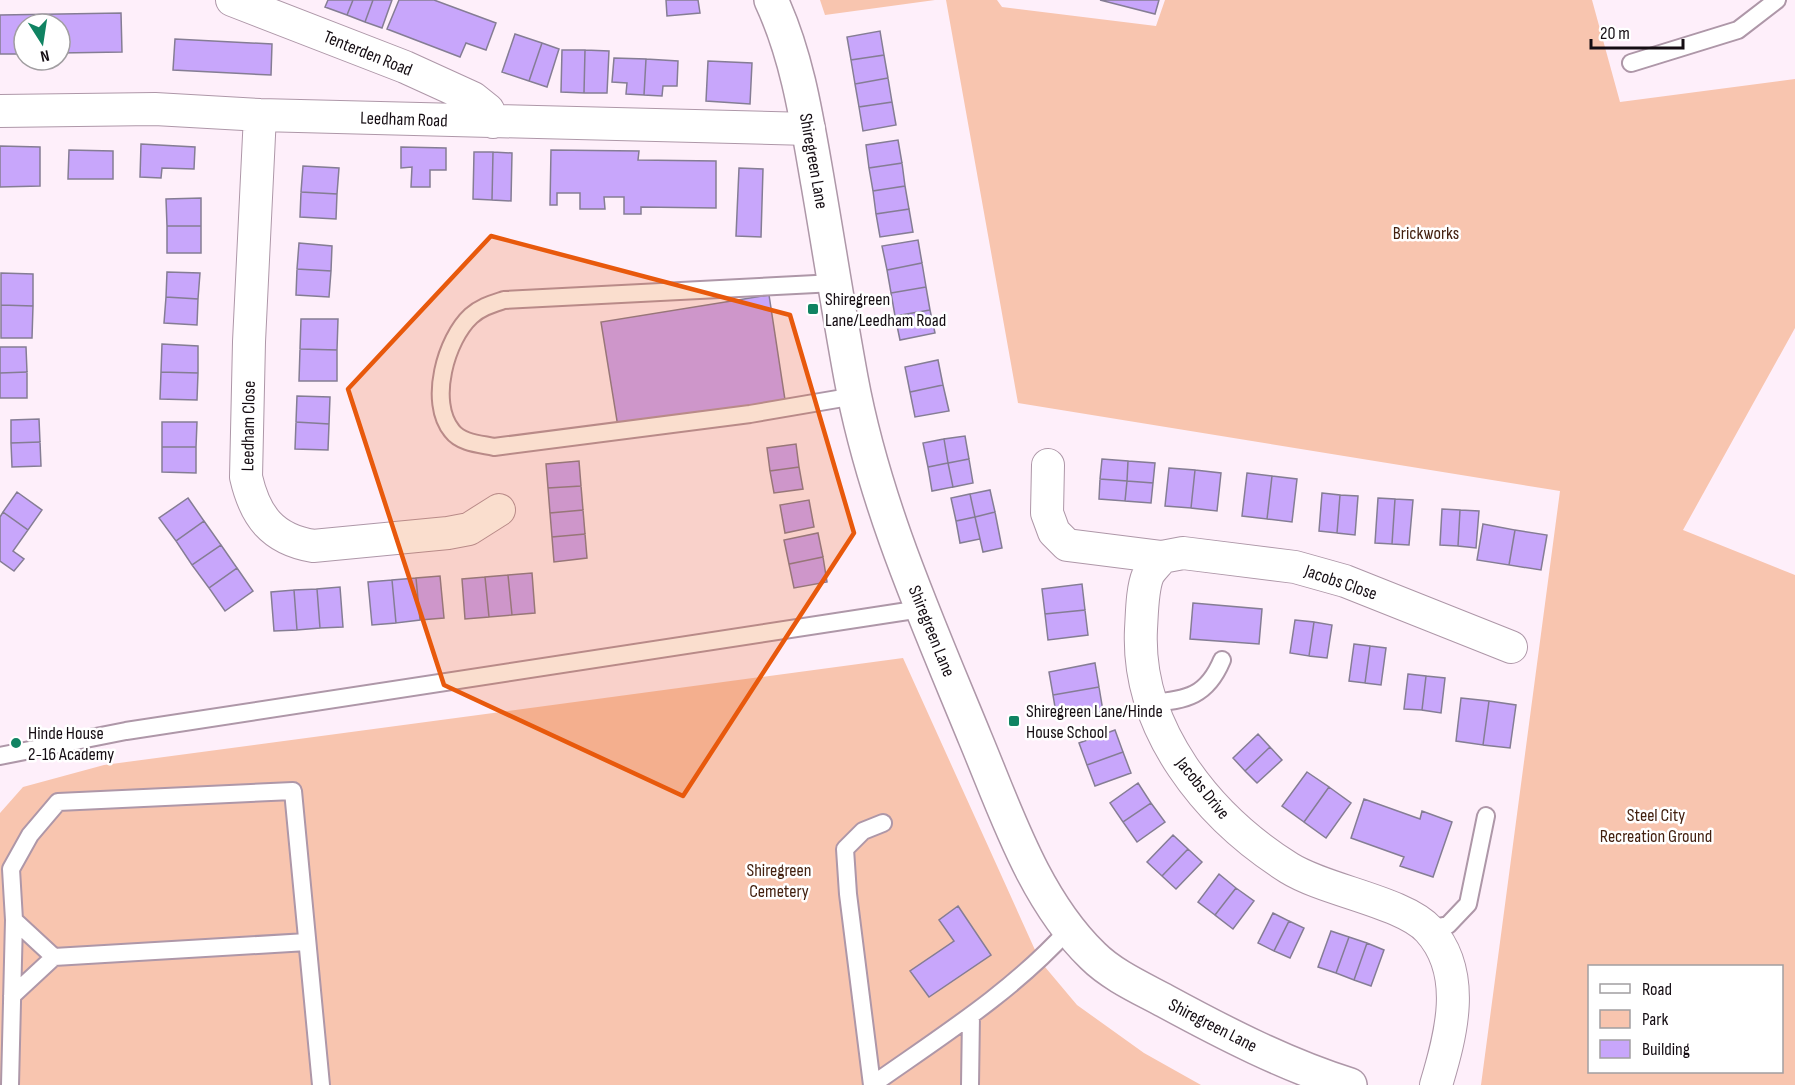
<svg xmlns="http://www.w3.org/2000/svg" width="1795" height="1085" viewBox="0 0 1795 1085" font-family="'Sofia Sans Condensed',sans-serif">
	<rect width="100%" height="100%" fill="#feeffa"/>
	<path fill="#f8c5af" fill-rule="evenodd" d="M820 0H935L825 15Z
		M946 0H997L1002 7 1156 26 1165 0H1592L1620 102 1795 79V328L1683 530 1795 575V1085H1481L1560 491 1018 403ZM1782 966V1072H1590V966Z
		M903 658 1040 961 1077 1005 1144 1053 1201 1085H0V813L23 787 104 765Z"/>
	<path fill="#c8a6fb" stroke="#857d94" stroke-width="1.5" d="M328 0H353L347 15 325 7Z
		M353 0H373L365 22 347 15Z
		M373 0H392L382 28 365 22Z
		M399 0H434L496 23 486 50 466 43 460 57 387 29Z
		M666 0H698L700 13 667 16Z
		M1100 0H1159L1155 14Z
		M121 13 122 52 60 53V24H24V54H0V15Z
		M880 31 884 55 851 60 847 37Z
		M515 34 542 43 529 81 502 72Z
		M175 39 272 44 271 75 173 70Z
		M542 43 559 49 547 87 529 81Z
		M562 50H585L584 93 561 92Z
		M585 50 609 51 607 93H584Z
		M884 55 888 78 855 84 851 60Z
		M614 58 646 59 644 95 626 94 627 83 612 82Z
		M646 59 678 61 677 86H663L662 96 644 95Z
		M708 61 752 63 750 104 706 101Z
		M888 78 892 102 859 107 855 84Z
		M892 102 896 125 863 131 859 107Z
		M898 140 902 163 869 168 866 145Z
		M141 144 195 147 194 169 162 168 161 178 140 177Z
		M0 146 40 147V186L0 187Z
		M401 147 446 148V170H430V187H411L412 167 401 168Z
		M69 150 113 151V179H68Z
		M551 150 639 151 638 160 716 161V208L641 207V214H624V197H604L605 209H580V193H557V205H550Z
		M474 152H493L492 200 473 199Z
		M493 152 512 153 511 201 492 200Z
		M902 163 905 186 873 191 869 168Z
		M303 166 339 168 337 194 301 192Z
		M739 168 763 169 761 237 736 236Z
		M905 186 909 209 876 214 873 191Z
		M301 192 337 194 336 219 300 217Z
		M201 198V226H167L166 199Z
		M909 209 913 232 880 237 876 214Z
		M167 226H201V253H167Z
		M918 240 922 263 887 270 882 246Z
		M299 243 332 246 331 271 297 269Z
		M922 263 926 287 891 293 887 270Z
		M297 269 331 271 329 297 296 295Z
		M167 272 200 273 198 299 166 297Z
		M1 273 33 274V306L1 305Z
		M926 287 930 310 895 316 891 293Z
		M769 295 785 400 618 427 601 322Z
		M166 297 198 299 197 325 164 323Z
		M1 305 33 306 32 338H1Z
		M930 310 935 333 900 340 895 316Z
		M301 319H338L337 350 300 349Z
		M162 344 198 346V373L161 372Z
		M0 347H26L27 372 0 373Z
		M300 349 337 350V381H299Z
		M938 360 943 385 910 392 905 367Z
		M27 372V398H0V373Z
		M161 372 198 373 197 400 160 399Z
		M943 385 949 411 915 417 910 392Z
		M297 396 330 397 329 424 296 422Z
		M39 419 40 442 11 443V420Z
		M162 422H197L196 447H162Z
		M296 422 329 424 328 450 295 449Z
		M965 436 969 459 948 463 944 439Z
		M944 439 948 463 928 467 923 443Z
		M40 442 41 466 12 467 11 443Z
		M796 444 799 467 770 471 767 448Z
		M162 447H196V473L162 472Z
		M969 459 973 483 953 487 948 463Z
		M1102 459 1128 461 1127 481 1100 479Z
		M579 461 581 486 548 488 546 464Z
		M1128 461 1155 463 1153 483 1127 481Z
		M948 463 953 487 932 491 928 467Z
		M799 467 803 489 774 493 770 471Z
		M1169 468 1195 470 1191 508 1165 506Z
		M1195 470 1221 473 1217 511 1191 508Z
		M1247 473 1272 476 1267 519 1242 516Z
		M1272 476 1297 479 1292 522 1267 519Z
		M1100 479 1127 481 1125 501 1099 499Z
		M1127 481 1153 483 1151 503 1125 501Z
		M581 486 583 510 550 513 548 488Z
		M990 490 995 512 975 517 970 494Z
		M17 492 42 510 28 530 3 512Z
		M1322 493 1340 495 1337 533 1319 531Z
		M970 494 975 517 956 521 951 498Z
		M1340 495 1358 496 1355 535 1337 533Z
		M188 498 204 521 176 541 159 518Z
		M1378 498 1395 499 1392 544 1375 543Z
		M1395 499 1413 500 1409 545 1392 544Z
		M809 500 814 527 785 533 780 505Z
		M1442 509 1460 510 1458 546 1440 545Z
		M583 510 585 534 552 537 550 513Z
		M1460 510 1479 511 1476 548 1458 546Z
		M3 512 28 530 13 551 24 559 14 571 0 561V517Z
		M995 512 1002 548 983 552 975 517Z
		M975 517 980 539 960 543 956 521Z
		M204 521 221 545 192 565 176 541Z
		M1483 524 1515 530 1509 565 1477 560Z
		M1515 530 1547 535 1541 570 1509 565Z
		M818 533 823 557 789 564 784 540Z
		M585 534 587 558 554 562 552 537Z
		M221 545 237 568 209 588 192 565Z
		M823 557 827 582 794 588 789 564Z
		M237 568 253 591 225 611 209 588Z
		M532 573 535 613 512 615 508 575Z
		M508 575 512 615 489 617 485 577Z
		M440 576 444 618 420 620 416 578Z
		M485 577 489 617 465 619 462 579Z
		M416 578 420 620 396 623 392 580Z
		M392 580 396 623 372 625 368 582Z
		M1082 584 1085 610 1045 614 1042 589Z
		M340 587 343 627 320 628 317 589Z
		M317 589 320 628 297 630 294 590Z
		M294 590 297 630 274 631 271 592Z
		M1193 603 1262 609 1259 644 1190 639Z
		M1085 610 1088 635 1048 640 1045 614Z
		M1295 620 1314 622 1309 656 1290 653Z
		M1314 622 1332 625 1327 658 1309 656Z
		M1354 644 1370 646 1365 683 1349 681Z
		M1370 646 1386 648 1381 685 1365 683Z
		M1095 663 1099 687 1053 695 1049 672Z
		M1408 674 1426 676 1422 710 1404 709Z
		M1426 676 1445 678 1441 713 1422 710Z
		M1099 687 1103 711 1057 719 1053 695Z
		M1461 698 1489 701 1483 745 1456 741Z
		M1489 701 1516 705 1510 748 1483 745Z
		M1115 730 1123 752 1087 765 1079 743Z
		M1258 734 1270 747 1245 771 1233 758Z
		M1270 747 1282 760 1257 783 1245 771Z
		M1123 752 1131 773 1095 786 1087 765Z
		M1307 772 1329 787 1304 822 1282 806Z
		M1138 783 1151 803 1123 822 1110 803Z
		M1329 787 1351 803 1326 838 1304 822Z
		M1364 799 1420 819 1422 811 1452 822 1433 877 1400 866 1404 857 1351 838Z
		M1151 803 1165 822 1137 842 1123 822Z
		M1173 835 1188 849 1162 876 1147 862Z
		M1188 849 1202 862 1176 889 1162 876Z
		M1219 874 1236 888 1215 915 1198 902Z
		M1236 888 1254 901 1233 929 1215 915Z
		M958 906 991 955 929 997 910 971 954 941 939 920Z
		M1273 913 1289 921 1274 951 1258 943Z
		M1289 921 1304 928 1290 958 1274 951Z
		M1331 931 1349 937 1336 973 1318 967Z
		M1349 937 1367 943 1354 980 1336 973Z
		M1367 943 1384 950 1371 986 1354 980Z"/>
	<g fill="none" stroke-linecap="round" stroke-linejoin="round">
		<g stroke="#ae97a8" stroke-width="20">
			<path id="service" d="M1631 63 1738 30 1777 0
				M835 283 504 300C492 304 481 307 471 316 446 339 428 402 452 431 461 443 480 444 494 447L750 414 855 396
				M1151 703C1187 700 1207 696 1222 660
				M0 756 126 731 921 609
				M14 920 54 957
				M1429 929 1448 925 1468 904 1486 816
				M12 996 54 957 307 942
				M10 1085 14 920 11 869 30 835 58 802 293 791 321 1085
				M872 1085 848 894 845 849 863 831 883 823
				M872 1085C940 1037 1012 992 1068 930
				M970 1085 971 1016"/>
		</g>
		<g stroke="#ae97a8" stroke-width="34">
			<path id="minor" d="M232 0 405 67 473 98 488 110 493 122
				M0 111 155 109 260 115 809 129
				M260 115 249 342 246 477C255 516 272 539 313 546L448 533 469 529 499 510
				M1048 465 1047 513 1054 532 1067 545 1162 557 1183 553 1295 567 1345 581 1511 647
				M1162 557C1158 563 1151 569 1148 575 1142 589 1142 614 1141 629 1136 729 1208 817 1289 868 1326 891 1404 902 1429 930 1468 973 1451 1035 1436 1085"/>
		</g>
		<g stroke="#ae97a8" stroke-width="36">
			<path id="tertiary" d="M771 0C798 58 807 121 818 184 829 248 839 313 851 378 874 503 927 621 975 738 1006 812 1034 899 1093 956 1112 975 1141 988 1165 1001 1224 1033 1286 1065 1350 1085"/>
		</g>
		<use href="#service" stroke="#fff" stroke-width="16"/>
		<use href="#minor" stroke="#fff" stroke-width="32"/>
		<use href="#tertiary" stroke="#fff" stroke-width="33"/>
	</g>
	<path fill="#e8590c" fill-opacity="0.2" stroke="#e8590c" stroke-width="4.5" stroke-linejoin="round" d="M491 236 790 315 854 533 683 796 444 685 348 389Z"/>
	<g fill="#108362" stroke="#fff" stroke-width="2">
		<rect x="807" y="303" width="12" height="12" rx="3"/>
		<rect x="1008" y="715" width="12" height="12" rx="3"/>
		<circle cx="16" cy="743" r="6"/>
	</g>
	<g text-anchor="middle" stroke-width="5" stroke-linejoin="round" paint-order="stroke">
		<g font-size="18" fill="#150d13" stroke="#fff">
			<text transform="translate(368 53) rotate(22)" y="6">Tenterden Road</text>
			<text transform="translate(404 119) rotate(2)" y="6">Leedham Road</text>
			<text transform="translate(814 161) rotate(80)" y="6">Shiregreen Lane</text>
			<text transform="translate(248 426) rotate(-89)" y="6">Leedham Close</text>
			<text transform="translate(1341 582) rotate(19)" y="6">Jacobs Close</text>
			<text transform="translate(932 631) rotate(68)" y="6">Shiregreen Lane</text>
			<text transform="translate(1203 788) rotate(51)" y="6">Jacobs Drive</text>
			<text transform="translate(1213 1025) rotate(27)" y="6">Shiregreen Lane</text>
		</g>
		<g font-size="18" fill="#43200f" stroke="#fff">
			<text x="1426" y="239">Brickworks</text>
			<text x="1656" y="821">Steel City<tspan x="1656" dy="21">Recreation Ground</tspan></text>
			<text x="779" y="876">Shiregreen<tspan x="779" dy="21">Cemetery</tspan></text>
		</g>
		<g font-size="18" fill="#150d13" stroke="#fff" text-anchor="start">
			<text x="825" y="305">Shiregreen<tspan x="825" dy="21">Lane/Leedham Road</tspan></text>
			<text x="1026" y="717">Shiregreen Lane/Hinde<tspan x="1026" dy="21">House School</tspan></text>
			<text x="28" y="739">Hinde House<tspan x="28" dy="21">2-16 Academy</tspan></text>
		</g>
	</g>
	<rect x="1588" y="965" width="195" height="108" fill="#ffffff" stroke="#a19ea1" stroke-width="1.5"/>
	<rect x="1600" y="984" width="30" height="9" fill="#ffffff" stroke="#a19ea1" stroke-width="1.5"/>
	<text x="1642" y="995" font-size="18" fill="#150d13">Road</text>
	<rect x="1600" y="1010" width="30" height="18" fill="#f8c5af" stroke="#a19ea1" stroke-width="1.5"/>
	<text x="1642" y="1025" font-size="18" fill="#150d13">Park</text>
	<rect x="1600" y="1040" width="30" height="18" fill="#c8a6fb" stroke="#a19ea1" stroke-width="1.5"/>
	<text x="1642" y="1055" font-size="18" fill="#150d13">Building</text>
	<g transform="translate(42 42) rotate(168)"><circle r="28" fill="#ffffff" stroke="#a19ea1" stroke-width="1.5"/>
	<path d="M0-4.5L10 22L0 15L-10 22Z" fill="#108362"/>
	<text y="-9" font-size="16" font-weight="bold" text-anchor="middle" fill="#150d13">N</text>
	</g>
	<path d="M1591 39v9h92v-9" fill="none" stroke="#150d13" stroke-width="3"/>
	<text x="1600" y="39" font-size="18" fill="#150d13" stroke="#ffffff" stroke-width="4.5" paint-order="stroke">20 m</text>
</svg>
